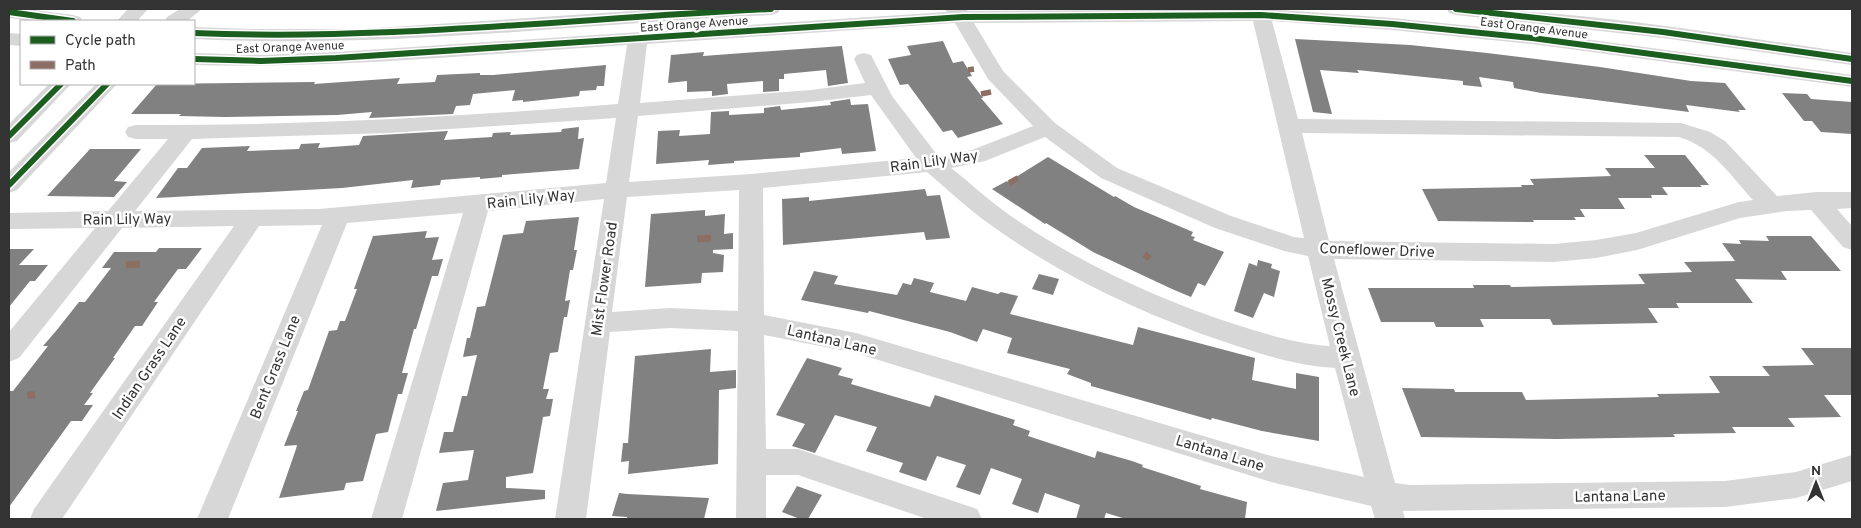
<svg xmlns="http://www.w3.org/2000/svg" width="1861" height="528" viewBox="0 0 1861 528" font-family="Overpass,sans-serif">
	<rect width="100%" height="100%" fill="#fff"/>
	<path fill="#818181" d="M1295 39 1410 45 1487 53 1600 67 1691 81 1725 83 1746 110H1738L1740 112 1686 105 1689 112 1541 93 1514 88 1513 82 1479 77 1482 87 1463 85V81L1357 70 1359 73 1320 70 1332 114 1313 112Z
		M943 41 953 63 963 61 972 76 967 77 983 98H981L1003 124 958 138 952 130 943 132 908 84 900 85 888 59 911 55 907 46Z
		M842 46 848 83 828 86 826 70 784 74V79H779V91L763 92V81L727 84 728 94 712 96V91L687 92V81L668 83 671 55 704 52 703 56Z
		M606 65 604 86H597L596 90 580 91 579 96 523 102V100L512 101 515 90 473 94 470 105 456 106 453 114 369 118 372 112 337 115 225 117 179 116 181 114H131L157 84 315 82 314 84 400 78 397 84 435 82 437 75 480 73V75H493Z
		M1782 93 1807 94 1811 99 1852 102V134L1821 132 1812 121H1804Z
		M850 99 851 105 868 104 876 151 842 154 841 148 800 153V157L734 161V163L708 165 709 160 656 164 658 131 680 130 679 136 710 134 711 112 729 111V115L764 113V108L780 106 781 110 831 105 830 102Z
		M579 127 578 139 584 138 579 169 502 175V177L480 179V177L441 180 440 185 411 188 413 180 342 188 156 198 178 168H187L202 148 250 146 247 151 299 149 301 144 320 143 318 148 359 145 363 136 448 131 444 140 492 137 493 133 511 132 510 135 561 132 562 129Z
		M90 149H141L114 181 127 182 114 197 47 196Z
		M1644 155H1685L1709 185H1700L1702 187H1662L1668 195H1651L1652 198H1618L1625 209H1580L1585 217H1574L1576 220H1533L1534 222 1438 221 1422 189 1522 187 1521 185H1534L1530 179 1611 176 1605 168H1655Z
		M1048 157 1114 197 1115 196 1134 207 1193 232 1191 236 1195 237 1193 240 1224 252 1205 286 1198 283 1191 297 1172 289 1093 252 1046 223 1045 224 992 189 1007 181 1008 182Z
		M925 189 927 196 940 195 950 238 926 240 924 232 783 245 782 199 809 197V201Z
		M705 210V216L725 214 724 234 733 233V249L713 250V253L724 255 723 272 702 273 701 283 645 287 651 214Z
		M579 217 574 250H577L573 270H570L565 301 570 300 567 317H564L558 352 550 353 543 389H549L546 399H553L550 416 543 417 533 473 506 477V488L545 490V499L436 511 443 483 468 480 474 450 439 453 444 432H453L462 396H467L477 355 463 357 467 338H470L477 307 485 306 503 235 523 233 526 221Z
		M427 231 425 238 439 237 432 260 443 259 438 276H432L416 329H414L402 373H408L402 394H398L388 432 376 434 363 481 346 483 344 490 279 498 296 449 297 445 284 446 298 411H296L304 391 308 390 329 331 337 330 340 321H345L357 289H354L373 236Z
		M1766 236H1811L1841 271H1781L1787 280 1735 279 1753 303H1676L1679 308H1648L1658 323 1553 325 1550 319H1480L1484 327H1436L1434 322H1381L1368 288H1474L1473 285H1510L1511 287 1645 284 1638 274 1692 272 1684 262 1735 261 1722 243 1741 244 1739 240 1769 241Z
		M159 248H202L186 269H178L154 302H158L142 326H135L113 358H115L90 393H93L84 405H93L82 421H71L9 507V391H13L48 346H43L56 331 79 302H85L111 268H102L114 252H156Z
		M9 249H34L19 265H48L35 281H30L9 307Z
		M1258 260 1272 264 1271 268 1280 271 1274 297 1264 293 1253 318 1234 311 1249 263 1257 266Z
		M814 271 838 276 834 284 897 295 903 283 911 285 914 278 934 283 930 292 966 301 972 287 998 294 1001 292 1018 296 1010 314 1133 345 1138 327 1255 358 1252 380 1296 389V373L1319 377V441L1262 431 1212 418 1211 420 1091 386V383L1067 374 1070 369 1007 353 1012 338 983 329 977 342 950 332 869 311 868 313 801 300Z
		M1039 274 1059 279 1053 295 1032 289Z
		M1801 348H1852V395H1824L1841 417 1788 418 1795 427H1732L1736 433 1673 434 1675 437 1557 439 1421 437 1402 388 1454 389 1455 392H1522L1526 400 1659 397 1657 394 1720 393 1709 376H1770L1762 366 1814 365Z
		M711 349 710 372 736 370V388L719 390 718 464 628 474 629 461 621 462 623 443H628L635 356Z
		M807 358 842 368 838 375 853 379 851 384 930 407 935 395 1015 420 1013 425 1030 431 1028 436 1095 458 1097 451 1132 461 1143 465 1142 467 1201 486 1200 489 1247 502 1245 519H1126L1106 513 1104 519H1076L1080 505 1045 493 1038 513 1012 504 1022 479 991 468 980 495 956 487 966 465 937 456 926 481 899 472 903 463 866 451 877 427 835 415 815 453 792 446 805 424 776 415Z
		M797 486 822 495 808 519H800L782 512Z
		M619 493 627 494 709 498 704 519H627V517L612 516Z"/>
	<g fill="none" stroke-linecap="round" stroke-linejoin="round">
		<path fill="#d7d7d7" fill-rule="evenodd" d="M9 9H27L73 15 80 17 83 21H34L9 18Z
			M128 9H148L137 21H117Z
			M180 9H202L187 21H165L167 17Z
			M663 9H780L778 13 771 15C579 24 386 49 194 39V27L250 29H361Z
			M945 9H965L968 11 1266 9 1392 18 1532 32 1852 75V87L1532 44 1392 30 1272 21 1298 119 1681 123 1710 132 1725 141 1777 196 1816 192H1852V208L1837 209 1852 226V250L1843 247 1811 210 1787 211 1740 218 1637 250 1596 258 1554 262 1334 259 1395 483 1410 485 1725 481 1796 472 1852 455V481L1796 498 1725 507 1403 511 1405 519H1375L1371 506 1271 482 856 353 764 335 766 449H798L977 509 982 519H927L798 475H766V519H736L738 331 670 328 610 332 586 519H555L604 199 488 211 402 519H371L463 213 347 223 228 519H197L322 225 259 226 62 519H30L34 509 234 226 122 228 19 358 9 362V332L95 228 9 229V213L108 211 168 139H136L128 137 125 132 128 127 136 125C297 126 457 117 618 104L627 45C483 54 338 69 194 65V53L261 55 336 52 947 12ZM1253 21 1304 238 1294 237 1231 216 1117 168 1055 123 1003 71 974 23ZM955 23 988 79 1033 126 972 150 938 156 892 96 871 55 864 53 857 55 854 59 865 83 811 90 640 103 647 44ZM871 95 916 158 751 174 629 182 638 116 811 102ZM616 118 606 183 319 209 135 211 192 139 389 133ZM1302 133 1679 137C1714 148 1729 174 1753 200L1739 202 1636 233 1596 240 1554 244 1329 241ZM1045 137 1101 178 1215 228 1284 251 1308 256 1330 346C1296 344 1266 334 1234 324 1157 299 1070 259 1004 211 986 198 969 182 951 168L985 161ZM927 172C947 189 967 208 988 223 1059 275 1142 314 1225 342 1261 354 1296 366 1335 368L1364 477 1271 456 856 333 764 315 763 188ZM739 190 738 311 670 308 612 312 627 197Z
			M1447 9C1582 9 1718 34 1852 53V65L1663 38 1456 15 1449 13Z
			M9 33 21 34V46L9 45Z
			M49 84H71L17 141 9 143V124Z
			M96 84H117L17 190 9 193V172Z"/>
		<path stroke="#8d6e63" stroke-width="5.5" stroke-dasharray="11 5.5" stroke-linecap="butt" d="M968 70 974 69
			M981 94 991 92
			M1009 183 1018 178"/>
		<path stroke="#8d6e63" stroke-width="7" stroke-dasharray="14 7" stroke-linecap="butt" d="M697 239 713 238
			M1145 259 1149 254
			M126 265 140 264
			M27 395H35"/>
		<g stroke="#fff" stroke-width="9">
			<path id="cycleway" d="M1456 9 1663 32 1852 59
				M9 12 73 21
				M194 33C387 41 578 18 771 9
				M194 59 261 61 336 58 963 17 1261 15 1392 24 1532 38 1852 81
				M9 136 61 84
				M9 185 107 84"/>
		</g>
		<use href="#cycleway" stroke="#1b5e20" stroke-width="6"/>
	</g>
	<g text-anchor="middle" stroke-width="5" stroke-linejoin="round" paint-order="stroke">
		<g font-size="12" fill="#333" stroke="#fff">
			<text transform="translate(694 24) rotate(-4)" y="4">East Orange Avenue</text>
			<text transform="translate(1534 28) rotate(7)" y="4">East Orange Avenue</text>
			<text transform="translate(290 47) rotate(-2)" y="4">East Orange Avenue</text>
		</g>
		<g font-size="15" fill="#333" stroke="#fff">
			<text transform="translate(934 161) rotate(-8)" y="5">Rain Lily Way</text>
			<text transform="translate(531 199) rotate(-6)" y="5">Rain Lily Way</text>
			<text transform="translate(127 219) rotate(-1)" y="5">Rain Lily Way</text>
			<text transform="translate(1377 250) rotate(2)" y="5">Coneflower Drive</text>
			<text transform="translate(604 279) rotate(-82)" y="5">Mist Flower Road</text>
			<text transform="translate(1341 337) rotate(76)" y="5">Mossy Creek Lane</text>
			<text transform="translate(832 340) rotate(13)" y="5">Lantana Lane</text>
			<text transform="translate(275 367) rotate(-68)" y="5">Bent Grass Lane</text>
			<text transform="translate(149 368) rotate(-56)" y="5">Indian Grass Lane</text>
			<text transform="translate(1220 453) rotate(17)" y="5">Lantana Lane</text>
			<text transform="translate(1620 496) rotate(-1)" y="5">Lantana Lane</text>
		</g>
	</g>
	<rect width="1861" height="528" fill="none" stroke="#333333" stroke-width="20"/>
	<rect x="20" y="20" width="175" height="65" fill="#ffffff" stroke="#adadad"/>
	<rect x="30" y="36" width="25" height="8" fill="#1b5e20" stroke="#adadad"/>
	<text x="65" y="45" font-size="15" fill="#333333">Cycle path</text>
	<rect x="30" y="61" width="25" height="8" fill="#8d6e63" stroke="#adadad"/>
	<text x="65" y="70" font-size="15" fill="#333333">Path</text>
	<g transform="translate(1816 483)" stroke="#ffffff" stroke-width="4" paint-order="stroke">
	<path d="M0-4L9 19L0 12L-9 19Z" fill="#333333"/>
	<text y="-8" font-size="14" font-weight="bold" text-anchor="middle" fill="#333333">N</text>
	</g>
</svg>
